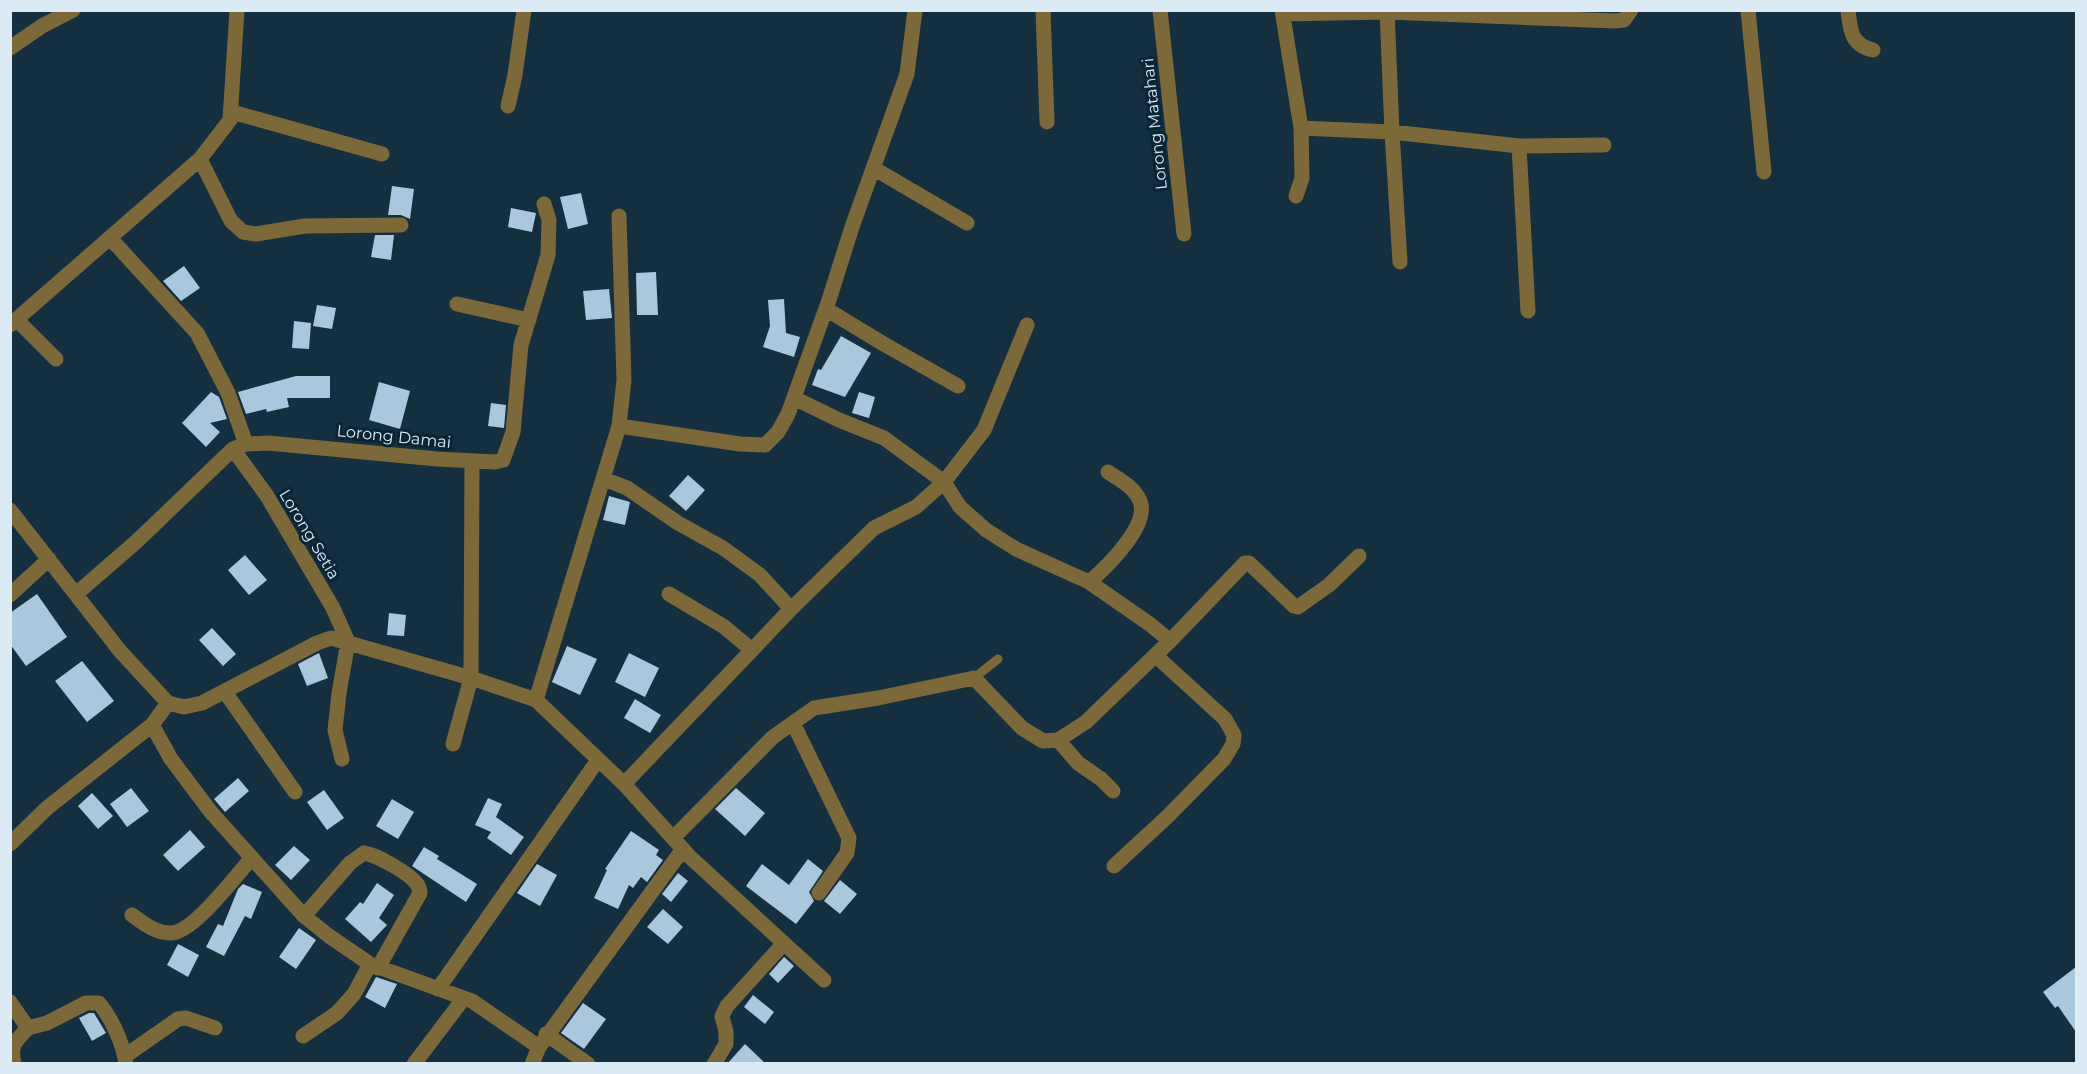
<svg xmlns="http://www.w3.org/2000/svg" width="2087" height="1074" viewBox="0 0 2087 1074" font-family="Montserrat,sans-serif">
	<rect width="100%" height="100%" fill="#142f40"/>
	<path fill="#a9c8dd" d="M392 186 414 189 410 219 401 215H388Z
		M581 193 588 224 568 229 560 197Z
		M511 208 536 213 532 232 508 227Z
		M375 235H394L391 260 371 257Z
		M184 266 200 288 181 301 163 281Z
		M656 272 658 315H637L636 273Z
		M609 289 612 318 586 320 583 291Z
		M784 299 786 333 800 337 794 357 763 347 770 326 768 300Z
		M317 305 336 308 332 329 313 326Z
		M294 321 311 323 309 349 292 348Z
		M841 336 871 353 845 397 812 385 818 369 821 370Z
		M296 376H330V398H287L289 407 267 412 266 409 246 414 238 392Z
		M379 382 410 391 400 429 369 420Z
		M211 392 219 397 227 419 210 423 220 432 206 447 182 423Z
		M859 392 875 397 869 418 852 413Z
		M491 403 506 405 504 428 488 426Z
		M688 475 705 490 686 511 669 496Z
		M609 496 630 502 625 525 603 520Z
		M245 555 267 580 249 595 228 570Z
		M37 594 67 637 26 666 10 644V613Z
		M389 613 406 615 404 636 387 635Z
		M212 628 236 654 223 666 199 640Z
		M567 646 597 659 580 695 552 682Z
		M319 653 328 678 307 686 298 664Z
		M629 653 659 668 645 697 615 682Z
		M82 661 114 701 87 722 55 681Z
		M635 699 661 715 650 733 624 718Z
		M238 778 249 791 225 812 214 799Z
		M131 788 149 811 127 827 110 804Z
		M736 788 765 813 745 836 715 809Z
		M324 790 344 818 327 830 307 802Z
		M92 793 113 816 98 829 78 806Z
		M488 798 502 804 496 817 524 837 511 855 487 838 491 832 475 825Z
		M392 799 414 812 398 839 376 826Z
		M190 830 205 847 178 871 163 855Z
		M631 831 659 850 656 855 663 860 647 882 641 877 633 888 629 885 618 909 594 898 607 870 605 869Z
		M294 846 310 860 291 880 275 865Z
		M424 847 439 856 437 859 477 884 466 902 412 866Z
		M808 859 823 871 809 892 814 901 796 924 746 886 762 864 789 885Z
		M537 864 557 875 540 906 517 893Z
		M678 873 688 881 671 902 662 894Z
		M840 880 857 894 840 914 824 901Z
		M377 883 394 895 379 918 387 925 371 942 345 919 360 902 363 904Z
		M243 884 262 892 251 919 245 916 224 956 206 947 218 924 223 926 238 889Z
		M663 909 683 927 668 944 647 927Z
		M299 928 316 940 296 969 279 957Z
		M178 944 199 955 188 977 167 965Z
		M784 957 794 966 778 983 769 974Z
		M2076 967V1032L2058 1006 2055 1008 2043 992Z
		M376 977 397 984 385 1008 365 997Z
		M753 995 774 1012 765 1024 744 1007Z
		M583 1003 606 1019 584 1049 561 1033Z
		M89 1013H94L106 1033 92 1041 79 1018Z
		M745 1044 766 1064H727Z"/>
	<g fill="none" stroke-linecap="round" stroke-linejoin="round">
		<path stroke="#7d6937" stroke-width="9" d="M974 678 998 659"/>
		<path stroke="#7d6937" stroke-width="15" d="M1043 10 1047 122
			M1160 10 1184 234
			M1282 10 1301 128
			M1387 10 1392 132 1519 146 1604 145
			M1748 10 1764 172
			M1848 10C1850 30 1851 45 1873 50
			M1283 14 1388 12 1615 21 1624 20 1631 10
			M10 48 42 26 73 10
			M508 106 515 75 524 10
			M232 112 382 154
			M1519 146 1528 311
			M200 159 231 221 243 232 256 234 305 226 401 225
			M873 168 967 223
			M1296 196 1302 178 1301 128 1392 132 1400 262
			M110 238 197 333 228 393 246 444
			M457 304 529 320
			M826 309 882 343 958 386
			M17 320 56 359
			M10 325 200 159 230 120 237 10
			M794 398 839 420 884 438 944 482 960 507 986 530 1016 549 1089 582 1151 625 1170 641
			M619 426 740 444 765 445 778 432 788 414 829 300 852 227 907 74 915 10
			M233 449 267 496 333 608 348 642 339 693 335 730 342 759
			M604 479 627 488 678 523 723 548 760 575 791 609
			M10 510 120 651 168 703 184 707 202 703 317 643 331 638 471 678 536 700 624 784 690 857 824 980
			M1089 582C1106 568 1150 525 1140 501 1134 487 1120 480 1108 472
			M76 594 136 542 233 449 246 444 268 443 437 459 495 462 503 460 513 432 521 345 548 255 549 220 544 204
			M669 594 723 626 752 650
			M10 595 49 559
			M225 692 295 792
			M536 700 619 426 624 380 619 216
			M793 723 849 838 847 853 819 893
			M152 725 171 759 210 811 304 916 329 936 370 964 472 1001 539 1047 532 1064
			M1058 740 1078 763 1101 779 1113 791
			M453 744 471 678 472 462
			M624 784 791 609 874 528 916 507 944 482 984 430 1027 325
			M673 838 773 737 814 708 878 698 974 678 1022 728 1043 741 1058 740 1086 722 1170 641 1245 563H1249L1294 606 1298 607 1329 585 1359 556
			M10 844 47 808 152 725 168 703
			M1114 866 1167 817 1224 759 1233 744 1234 735 1225 719 1155 655
			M132 915C143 923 155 933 170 933 193 934 235 876 252 858
			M304 916 350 863 364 853C377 855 409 873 417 884 419 887 420 890 420 893L378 968
			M438 989 598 760
			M10 1002 28 1028 47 1023 86 1003H99C112 1019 123 1043 126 1064
			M546 1034 588 1064
			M303 1036 337 1013 354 994 370 964
			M539 1047 683 849
			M125 1056 178 1019 186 1018 215 1028
			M14 1064C10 1044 15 1042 28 1028
			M414 1064 464 998
			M714 1064 726 1044V1032L722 1016 727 1006 784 943"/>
	</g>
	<g text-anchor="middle" stroke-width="6" stroke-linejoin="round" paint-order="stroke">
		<g font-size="16" fill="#dbebf6" stroke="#0a2535">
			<text transform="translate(1154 124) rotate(-96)" y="6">Lorong Matahari</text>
			<text transform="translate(394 436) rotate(6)" y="6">Lorong Damai</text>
			<text transform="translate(310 534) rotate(59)" y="6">Lorong Setia</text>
		</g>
	</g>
	<rect width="2087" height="1074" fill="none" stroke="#dbebf6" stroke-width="24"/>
</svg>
